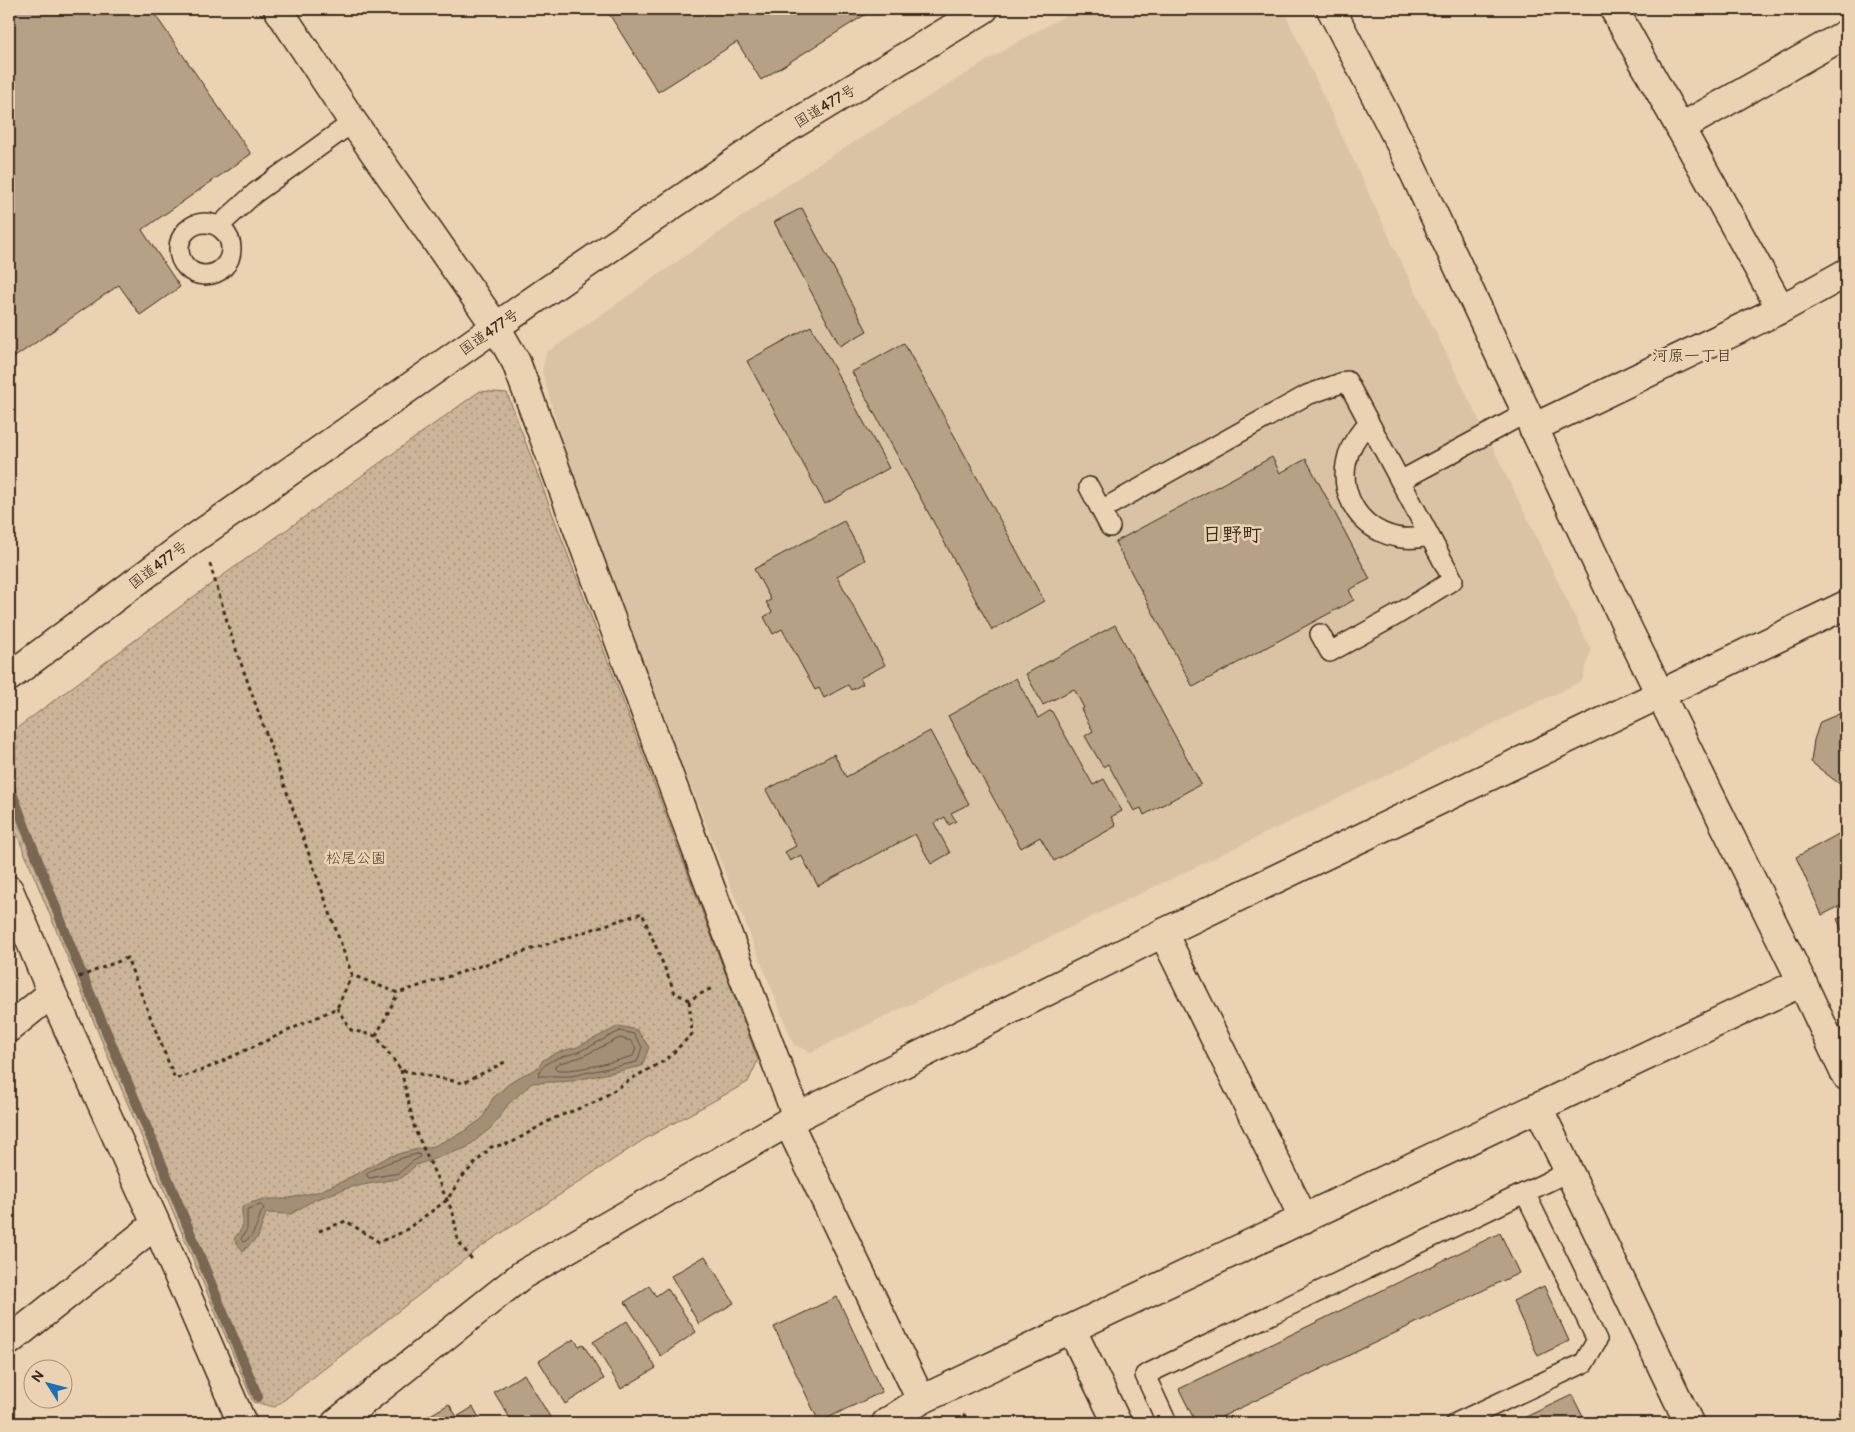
<svg xmlns="http://www.w3.org/2000/svg" width="1855" height="1432" viewBox="0 0 1855 1432" font-family="'Balsamiq Sans','Klee One',sans-serif">
	<defs>
		<pattern id="green-dots" width="8" height="8" patternUnits="userSpaceOnUse" patternTransform="scale(1.25)"><rect width="8" height="8" fill="#cbb497"/><path d="M2 2h.1M6 6h.1" fill="none" stroke="#a6937b" stroke-width="1.8" stroke-linecap="round"/></pattern>
	</defs>
	<rect width="100%" height="100%" fill="#ead2b2"/>
	<filter id="ink" filterUnits="userSpaceOnUse"><feTurbulence type="fractalNoise" baseFrequency=".02" numOctaves="2"/><feDisplacementMap in="SourceGraphic" scale="10" xChannelSelector="R" yChannelSelector="G"/><feConvolveMatrix kernelMatrix="1 2 1 2 8 2 1 2 1" color-interpolation-filters="sRGB"/></filter>
	<g filter="url(#ink)">
		<path fill="#dac3a5" d="M1078 9H1283L1398 256 1499 460 1591 650 1582 681 811 1052 794 1045 586 524 542 372 546 353 815 166 1021 40Z"/>
		<path fill="url(#green-dots)" stroke="#836f5a" d="M480 391 507 393 758 1060 748 1082 643 1140 482 1246 275 1407 253 1402 119 1083 9 815V734L204 589Z"/>
		<path fill="#a38e76" stroke="#796653" d="M619 1026 637 1030 649 1047 642 1066 572 1081 532 1083 509 1103 492 1127 466 1148 416 1165 402 1178 351 1187 314 1200 291 1214 266 1213 258 1237 243 1251 234 1239 242 1228V1206L263 1199H285L317 1192 341 1182 388 1157 409 1151 434 1146 463 1132 482 1119 493 1098 513 1080 538 1068 543 1060 556 1053 577 1047Z"/>
		<g fill="none" stroke-linecap="round" stroke-linejoin="round">
			<path stroke="#655241" stroke-width="1" d="M620 1031 634 1034 642 1047 637 1062 571 1076H538C543 1058 566 1057 580 1051 594 1045 607 1037 620 1031Z
				M620 1038 631 1041 636 1048 633 1056C617 1061 568 1074 555 1069V1066L560 1063 581 1057Z
				M417 1154 420 1155 419 1158 413 1161 399 1173 369 1178 367 1176V1173C382 1164 400 1158 417 1154Z
				M261 1205 264 1208C256 1219 257 1237 243 1242L241 1239 247 1229V1210Z"/>
			<path stroke="#796653" stroke-width="10" d="M9 785 76 960 152 1140 258 1397"/>
		</g>
		<path fill="#b6a186" stroke="#3b2a1e" d="M9 9H151L251 154 142 230 180 287 140 315 119 285 9 361Z
			M606 9H869L871 11 761 80 737 42 658 92Z
			M802 208 867 331 840 346 774 222Z
			M811 326 889 468 825 504 747 361Z
			M904 343 1044 601 992 630 852 372Z
			M1272 457 1280 473 1306 459 1370 579 1349 590 1354 600 1193 687 1115 542Z
			M844 521 865 560 837 576 885 665 860 678 863 684 851 690 848 685 824 698 819 688 815 690 782 629 773 634 764 617 772 612 766 602 771 600 754 569Z
			M1115 625 1201 784 1144 815 1141 808 1134 811 1108 764 1103 767 1085 736 1093 731 1081 709 1084 708 1074 689 1043 705 1026 674Z
			M1016 678 1038 718 1051 710 1093 785 1104 779 1122 811 1111 817 1116 826 1054 861 1040 837 1021 848 948 716Z
			M1846 711V789L1811 762 1814 740 1820 722Z
			M930 731 969 804 951 813 956 821 949 825 945 817 934 823 950 853 931 864 915 834 818 886 801 855 790 861 785 852 796 846 766 790 834 754 846 777Z
			M1846 816V830L1840 819Z
			M1846 830V903L1822 915 1796 857Z
			M1846 915V939L1837 919Z
			M1500 1233 1519 1273 1209 1423H1196L1179 1389Z
			M705 1256 734 1303 699 1324 671 1276Z
			M649 1286 656 1296 667 1288 696 1332 661 1356 625 1302Z
			M1544 1286 1569 1341 1538 1356 1513 1301Z
			M837 1297 882 1392 819 1422 774 1327Z
			M627 1321 656 1368 621 1389 593 1342Z
			M574 1339 579 1346 583 1344 604 1379 565 1404 539 1361Z
			M524 1374 553 1422 552 1423H513L494 1392Z
			M1572 1395 1586 1423H1513Z
			M449 1404 457 1417 473 1407 482 1423H425L422 1420Z"/>
		<g fill="none" stroke-linecap="round" stroke-linejoin="round">
			<g stroke="#3b2a1e" stroke-width="22">
				<path id="lane" d="M179 249a26 26 0 1 1 52 0a26 26 0 1 1-52 0Z
					M219 226 255 193 353 122
					M1369 423C1316 473 1358 553 1429 536
					M1400 481 1526 413
					M1089 487 1110 527
					M1101 510 1307 395 1347 381 1453 580 1395 616 1330 652 1320 634
					M1167 1423 1145 1375 1568 1172
					M1456 1423 1584 1363 1597 1340 1525 1193"/>
			</g>
			<g stroke="#3b2a1e" stroke-width="31">
				<path id="street" d="M1614 9 1781 309
					M1680 128 1846 34
					M496 327 516 362 742 973 797 1117
					M1533 428 1781 309 1846 273
					M9 890 52 993 156 1224 242 1423
					M1163 933 1304 1219
					M9 1028 52 993
					M1538 1107 1689 1423
					M788 1122 921 1400
					M1072 1330 1117 1423
					M9 1341 156 1224
					M886 1423 921 1400 1802 982"/>
			</g>
			<g stroke="#3b2a1e" stroke-width="31">
				<path id="secondary" d="M278 9 353 122 496 327
					M1331 9 1403 149 1629 631 1802 982 1846 1076
					M336 1423 522 1275 797 1117 1163 933 1846 605"/>
			</g>
			<g stroke="#3b2a1e" stroke-width="31">
				<path id="highway" d="M9 677 189 542 544 293 763 143 984 9"/>
			</g>
			<path stroke="#3b2a1e" stroke-width="3" stroke-dasharray="4 4" stroke-linecap="butt" d="M210 564 232 638 352 975
				M79 977 127 958 175 1079 203 1070 337 1008 352 975 398 993 642 913 675 993 689 1000 714 987
				M337 1008 351 1030 376 1036 401 1070 463 1083 505 1062
				M376 1036 398 993
				M401 1070 415 1130 453 1213 458 1241 474 1262
				M319 1231 346 1221 379 1242 403 1232 447 1200 461 1178 491 1147 511 1143 552 1119 598 1101 629 1080 666 1060 692 1034 689 1000
				M964 1414 968 1423"/>
			<use href="#lane" stroke="#ead2b2" stroke-width="19"/>
			<use href="#street" stroke="#ead2b2" stroke-width="28"/>
			<use href="#secondary" stroke="#ead2b2" stroke-width="28"/>
			<use href="#highway" stroke="#ead2b2" stroke-width="28"/>
		</g>
	</g>
	<g text-anchor="middle" stroke-width="5" stroke-linejoin="round" paint-order="stroke">
		<g font-size="15" fill="#3b2a1e" stroke="#ead2b2">
			<text transform="translate(825 106) rotate(-31)" y="5">国道477号</text>
			<text transform="translate(489 332) rotate(-35)" y="5">国道477号</text>
			<text transform="translate(158 565) rotate(-37)" y="5">国道477号</text>
		</g>
		<g font-size="15" fill="#513f30" stroke="#ead2b2">
			<text x="356" y="863">松尾公園</text>
		</g>
		<g font-size="16" fill="#3b2a1e" stroke="#ead2b2">
			<text x="1692" y="361">河原一丁目</text>
		</g>
		<g font-size="20" font-weight="bold" fill="#3b2a1e" stroke="#ead2b2">
			<text x="1232" y="541">日野町</text>
		</g>
	</g>
	<rect width="1855" height="1432" fill="none" stroke="#ead2b2" stroke-width="30"/>
	<rect x="15" y="15" width="1825" height="1402" fill="none" stroke="#3b2a1e" stroke-width="2" filter="url(#ink)"/>
	<g transform="translate(48 1384) rotate(306)"><circle r="24" fill="#ead2b2" stroke="#a48f77"/>
	<path d="M0-4L9 19L0 12L-9 19Z" fill="#1f6fb2"/>
	<text y="-8" font-size="14" font-weight="bold" text-anchor="middle" fill="#3b2a1e">N</text>
	</g>
</svg>
